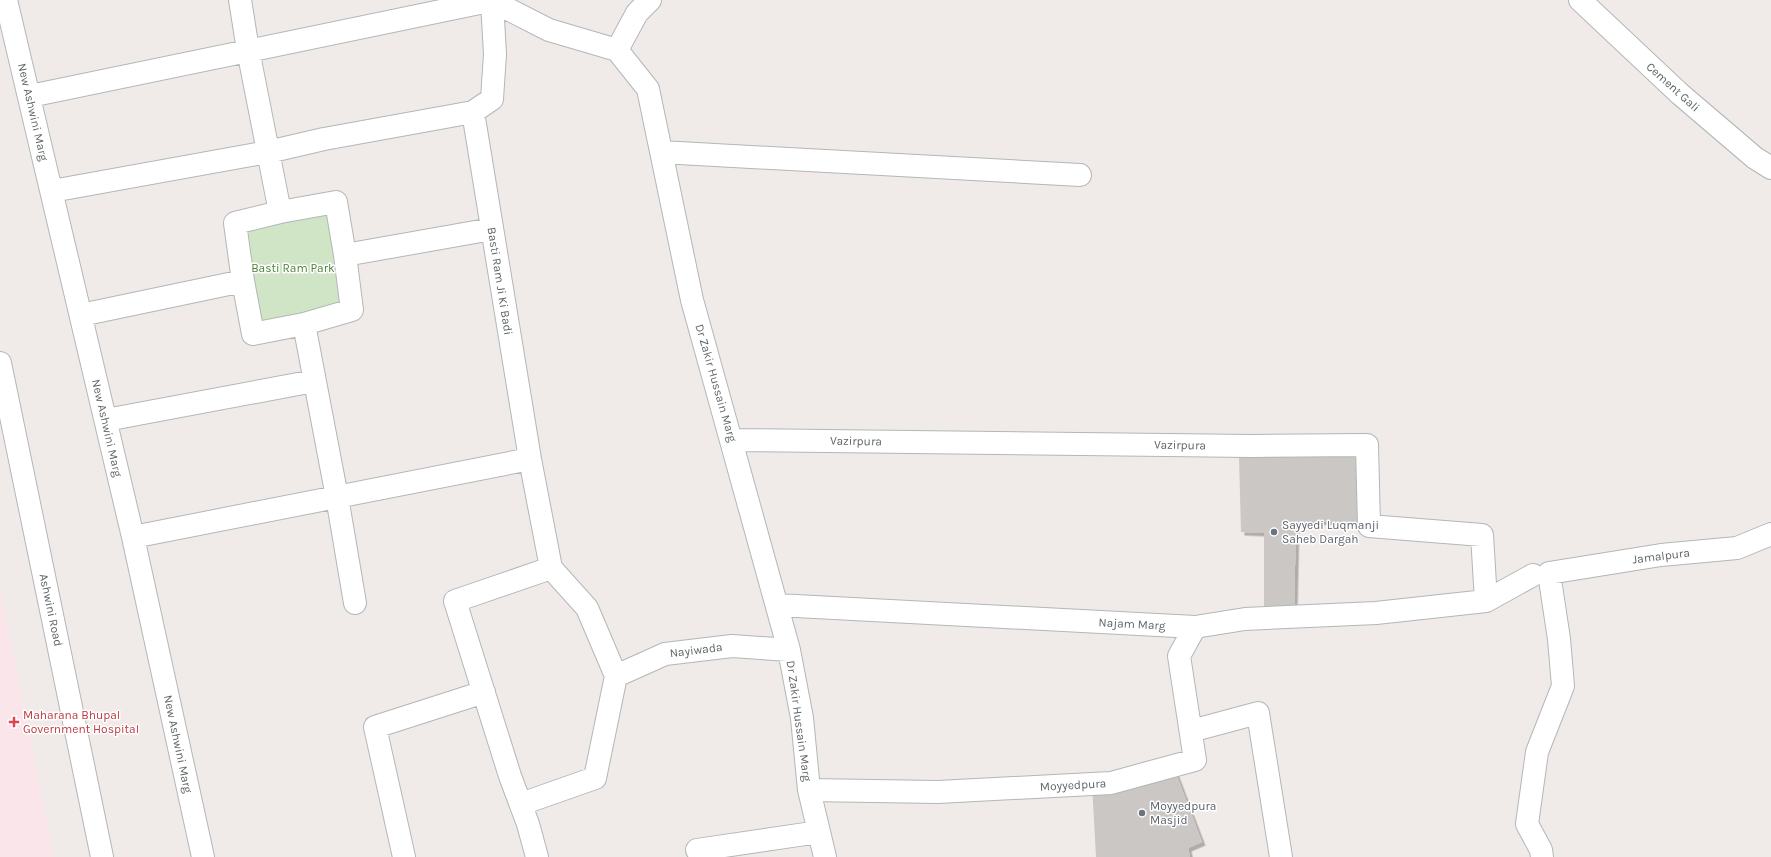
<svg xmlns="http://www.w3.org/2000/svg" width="1771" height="857" viewBox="0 0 1771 857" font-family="Karla,sans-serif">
	<defs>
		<filter id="shadow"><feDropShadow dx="3.5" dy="3.5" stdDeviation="0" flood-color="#0004"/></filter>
	</defs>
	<rect width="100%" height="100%" fill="#f0ebe8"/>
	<path fill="#fae6ea" d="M0 587 54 857H0Z"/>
	<path fill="#d0e5c6" d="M328 211 344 304 259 324 242 232Z"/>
	<path fill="#cbc7c4" filter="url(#shadow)" d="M1359 454 1361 521 1296 522 1294 611 1264 610V533L1241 532 1239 456Z
		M1173 766 1202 842 1188 848 1190 857H1096L1092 784Z"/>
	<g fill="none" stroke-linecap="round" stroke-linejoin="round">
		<g stroke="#b2b7b8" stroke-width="24">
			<path id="street" d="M6 0 133 537 203 857
				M240 0 248 50 280 212 336 202 345 255 492 229
				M1580 0 1680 94 1755 158 1771 168
				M492 1 549 30 617 50 648 89 692 300 789 650 802 718 809 790 825 857
				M492 1 495 54 492 99 473 112 530 459 551 568
				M617 50 637 13 650 0
				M30 96 494 0
				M661 152 1080 175
				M52 191 268 152 324 139 473 112
				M345 255 352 310 304 324 337 497 355 603
				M243 281 235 223 280 212
				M81 315 243 281 253 334 304 324
				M106 420 314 381
				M732 440 1251 446 1367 445 1369 526 1482 535 1486 601
				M133 537 530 459
				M551 568 587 608 616 676 665 654 732 646 789 650
				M777 605 1195 627 1245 619 1376 613 1486 601 1533 575
				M1191 731 1258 713 1281 857
				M809 790 938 792 1111 783 1195 760 1179 656 1195 627
				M521 804 595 778 616 676
				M697 850 819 832
				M404 857 375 727 484 692
				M537 857 528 824 510 776 455 601 551 568
				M1542 857 1541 850 1527 824 1537 752 1563 686 1559 639 1549 573 1661 555 1737 548 1771 534"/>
		</g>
		<g stroke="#b2b6b9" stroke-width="24">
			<path id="secondary" d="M0 363 102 857"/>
		</g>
		<use href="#street" stroke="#fff" stroke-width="22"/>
		<use href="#secondary" stroke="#fff" stroke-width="22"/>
	</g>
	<g fill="#6b7280" stroke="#fff" stroke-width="1.5">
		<circle cx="1274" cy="532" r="4"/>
		<circle cx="1142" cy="813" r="4"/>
	</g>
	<path fill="#e0444e" stroke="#fff" stroke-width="1.5" d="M12 716h4v4h4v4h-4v4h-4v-4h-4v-4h4z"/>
	<g text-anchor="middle" stroke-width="3" stroke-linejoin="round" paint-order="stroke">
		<g font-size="12" fill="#5f6566" stroke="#fff">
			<text transform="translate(1673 87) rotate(42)" y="4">Cement Gali</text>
			<text transform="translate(33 112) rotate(77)" y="4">New Ashwini Marg</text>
			<text transform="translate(500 281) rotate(81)" y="4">Basti Ram Ji Ki Badi</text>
			<text transform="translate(716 383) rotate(74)" y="4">Dr Zakir Hussain Marg</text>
			<text transform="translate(107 428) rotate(77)" y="4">New Ashwini Marg</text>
			<text transform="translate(856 441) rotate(1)" y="4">Vazirpura</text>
			<text transform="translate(1180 445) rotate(1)" y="4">Vazirpura</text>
			<text transform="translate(1661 556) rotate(-7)" y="4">Jamalpura</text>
			<text transform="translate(51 610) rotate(78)" y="4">Ashwini Road</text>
			<text transform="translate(1132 624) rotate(3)" y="4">Najam Marg</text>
			<text transform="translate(696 650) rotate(-7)" y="4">Nayiwada</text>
			<text transform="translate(799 721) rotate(82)" y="4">Dr Zakir Hussain Marg</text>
			<text transform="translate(178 744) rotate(78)" y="4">New Ashwini Marg</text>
			<text transform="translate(1073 785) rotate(-3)" y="4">Moyyedpura</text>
		</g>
		<g font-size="12" fill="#4d813b" stroke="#fff">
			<text x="293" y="272">Basti Ram Park</text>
		</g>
		<g font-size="12" fill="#5b616d" stroke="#fff" text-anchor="start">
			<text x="1282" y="529">Sayyedi Luqmanji<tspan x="1282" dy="14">Saheb Dargah</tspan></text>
			<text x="1150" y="810">Moyyedpura<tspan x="1150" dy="14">Masjid</tspan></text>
		</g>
		<g font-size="12" fill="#be3a42" stroke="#fff" text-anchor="start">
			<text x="23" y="719">Maharana Bhupal<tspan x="23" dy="14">Government Hospital</tspan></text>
		</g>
	</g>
</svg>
